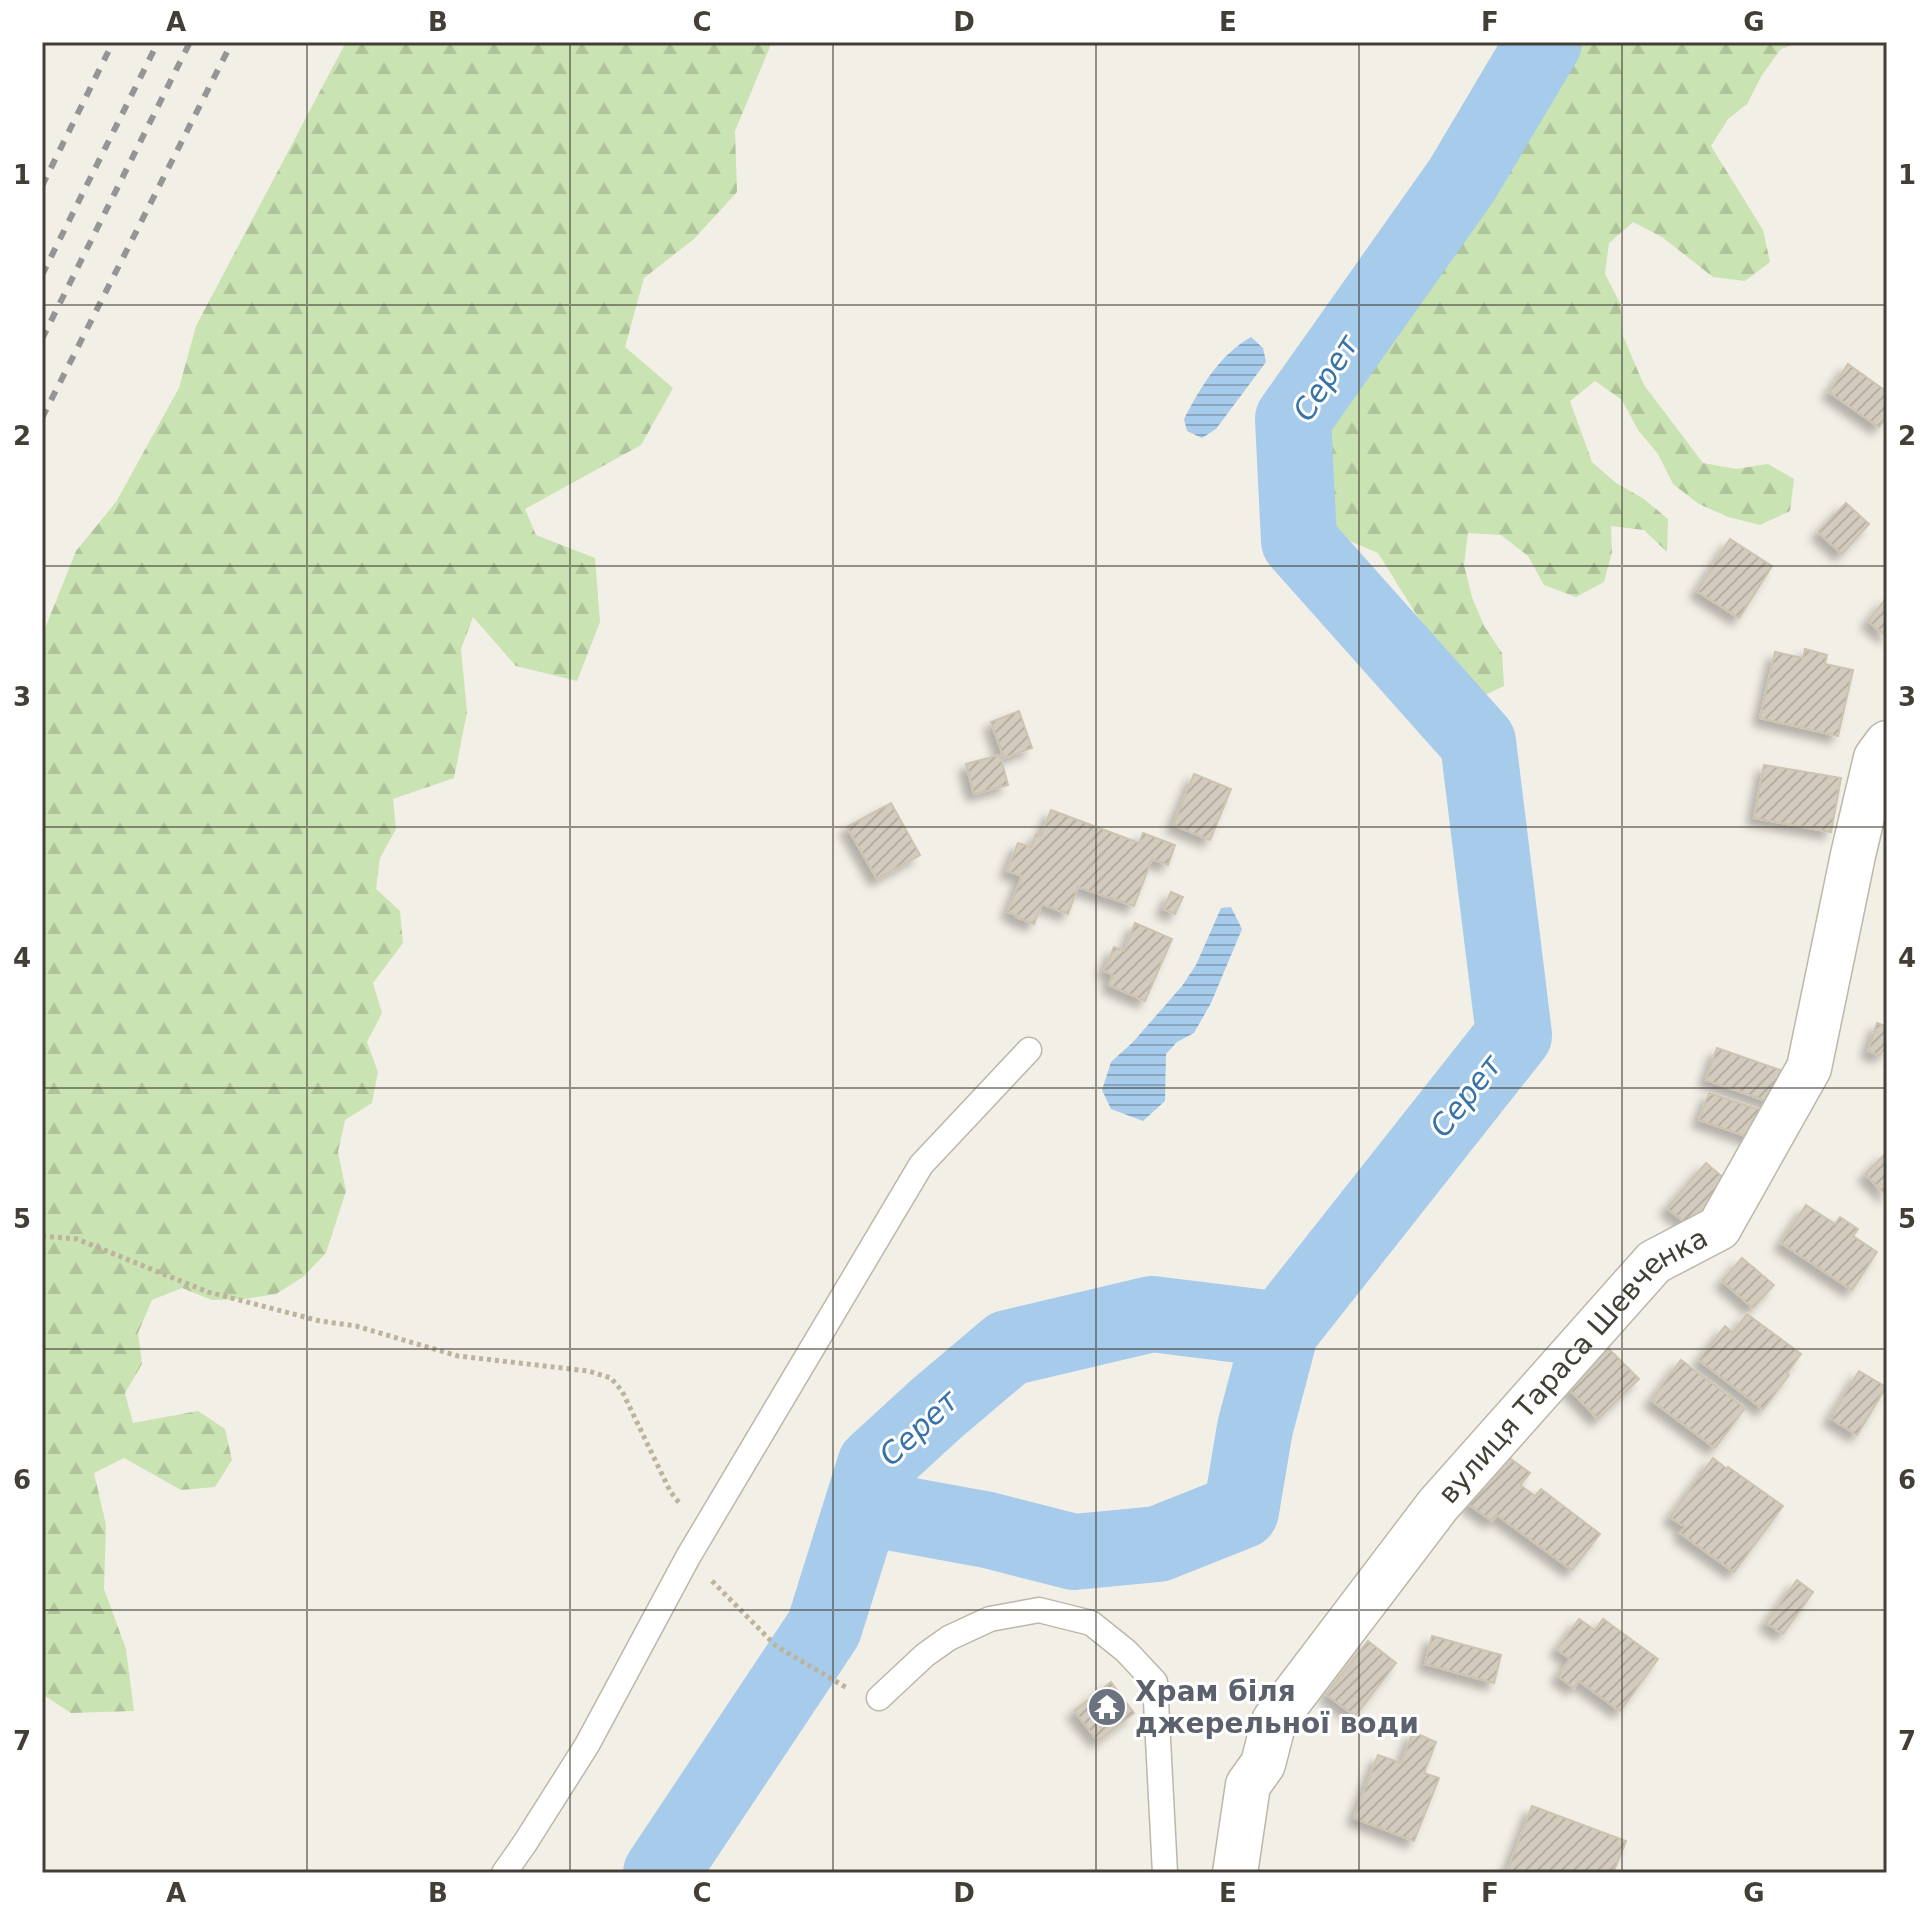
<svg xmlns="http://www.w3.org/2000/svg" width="1929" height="1915" viewBox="0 0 1929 1915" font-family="'DejaVu Sans',sans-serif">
	<defs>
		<pattern id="forest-firs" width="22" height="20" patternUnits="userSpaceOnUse" patternTransform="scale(2)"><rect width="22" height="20" fill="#cae3b2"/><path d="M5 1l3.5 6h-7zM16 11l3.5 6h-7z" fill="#afc49a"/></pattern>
		<pattern id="water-rules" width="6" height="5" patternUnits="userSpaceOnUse" patternTransform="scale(2)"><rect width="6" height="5" fill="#a6cbeb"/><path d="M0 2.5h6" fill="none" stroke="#89a6bf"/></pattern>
		<pattern id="building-hatch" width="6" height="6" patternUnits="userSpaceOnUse" patternTransform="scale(2)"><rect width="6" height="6" fill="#d3cbbd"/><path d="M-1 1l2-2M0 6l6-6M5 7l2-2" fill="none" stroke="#b6afa3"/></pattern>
		<filter id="shadow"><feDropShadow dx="-7" dy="7" stdDeviation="4" flood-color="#0004"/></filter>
	</defs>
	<rect width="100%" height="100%" fill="#f2efe6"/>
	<path fill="url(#forest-firs)" d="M346 42H772L735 131 737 192 694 239 644 278 625 347 673 388 641 445 525 509 536 535 595 558 600 622 577 681 516 666 473 617 461 649 467 712 454 778 393 799 396 829 380 858 376 889 400 911 403 943 373 983 382 1013 367 1042 378 1072 372 1103 345 1120 338 1152 346 1191 326 1253 303 1277 276 1294 244 1299 212 1300 182 1288 152 1300 138 1333 142 1364 125 1393 133 1423 198 1411 225 1429 232 1460 215 1487 181 1490 124 1458 94 1473 106 1525 104 1589 126 1649 134 1711 71 1713 42 1694V636L76 551 116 502 179 388 196 326Z
		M1571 42H1800L1781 49 1762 75 1747 104 1728 119 1711 146 1763 230 1770 262 1745 281 1713 277 1662 237 1633 222 1609 243 1605 274 1620 303 1623 336 1644 385 1703 463 1736 469 1768 464 1794 479 1790 511 1760 525 1728 517 1699 504 1673 484 1658 454 1638 430 1622 400 1595 381 1570 401 1592 462 1616 483 1644 499 1668 519 1667 552 1644 530 1611 526 1612 552 1604 582 1576 597 1544 585 1528 556 1501 535 1468 533 1464 565 1472 597 1484 626 1502 653 1504 686 1474 700 1436 646 1378 553 1347 540 1324 514 1308 484 1315 451 1354 396 1364 333 1393 277 1447 237 1496 194 1530 139 1552 78Z"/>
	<path fill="url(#water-rules)" d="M1251 337 1263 348 1266 362 1216 429 1202 438 1187 431 1184 419C1200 388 1220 354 1251 337Z
		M1231 907 1242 929 1211 1003 1194 1033 1177 1042 1166 1054 1165 1101 1143 1121 1111 1109 1102 1090 1111 1062 1133 1042 1182 986 1196 965 1221 908Z"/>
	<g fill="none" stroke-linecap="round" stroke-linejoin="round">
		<path stroke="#a6cbeb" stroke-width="76" d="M862 1507 988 1530 1074 1552 1158 1544 1241 1511 1255 1428 1281 1330
			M661 1873 824 1628 875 1465 936 1409 1008 1348 1152 1314 1281 1330 1514 1035 1478 742 1299 541 1293 419 1462 180 1544 42"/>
	</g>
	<path fill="url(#building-hatch)" stroke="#cdc3b0" stroke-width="2" filter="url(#shadow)" d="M1848 364 1887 392V416L1879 427 1829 392Z
		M1846 503 1869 524 1842 554 1818 532Z
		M1730 539 1772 566 1739 618 1697 591Z
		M1887 597V637L1868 621Z
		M1805 649 1827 655 1825 664 1853 670 1838 736 1760 718 1775 652 1803 658Z
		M1019 711 1032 748 1004 758 991 722Z
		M1000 755 1008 785 974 794 966 764Z
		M1764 765 1841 778 1831 832 1754 818Z
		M1194 774 1231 789 1210 840 1173 825Z
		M891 803 920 855 877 879 847 827Z
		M1051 810 1139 843 1143 833 1175 845 1168 865 1152 859 1134 906 1078 887 1068 914 1042 904 1034 924 1016 917 1017 915 1008 912 1022 876 1007 871 1018 843 1031 847 1036 834 1041 836Z
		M1171 892 1183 897 1175 914 1163 909Z
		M1135 923 1172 939 1145 1001 1109 985 1113 975 1104 971 1114 947 1124 951Z
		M1877 1023 1887 1027V1052L1883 1050 1880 1056 1868 1051Z
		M1717 1048 1786 1072 1775 1104 1706 1080Z
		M1709 1093 1769 1113 1760 1141 1699 1120Z
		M1887 1152V1196L1865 1174Z
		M1706 1163 1733 1186 1695 1230 1667 1208Z
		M1806 1205 1835 1224 1840 1217 1858 1229 1853 1236 1877 1252 1852 1290 1781 1243Z
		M1742 1258 1774 1285 1753 1308 1722 1281Z
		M1747 1314 1801 1354 1787 1373 1789 1375 1763 1409 1699 1360 1725 1326 1733 1333Z
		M1608 1348 1639 1379 1598 1419 1568 1388Z
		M1681 1360 1745 1408 1715 1448 1651 1400Z
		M1859 1371 1886 1387 1857 1435 1830 1418Z
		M1504 1454 1530 1473 1520 1485 1535 1496 1541 1489 1600 1534 1572 1570 1497 1515 1492 1521 1467 1503Z
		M1713 1458 1727 1469 1728 1467 1783 1506 1734 1572 1680 1533 1685 1527 1670 1517Z
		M1797 1580 1813 1592 1783 1634 1766 1623Z
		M1579 1619 1595 1630 1603 1619 1658 1659 1620 1711 1579 1681 1574 1688 1558 1676 1570 1659 1557 1649Z
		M1432 1636 1501 1655 1494 1683 1425 1664Z
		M1368 1641 1396 1663 1355 1716 1326 1694Z
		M1111 1682 1134 1713 1098 1741 1074 1711Z
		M1413 1732 1436 1742 1424 1773 1439 1778 1414 1841 1354 1818 1378 1755 1401 1763Z
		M1532 1806 1626 1841 1613 1873 1507 1872Z"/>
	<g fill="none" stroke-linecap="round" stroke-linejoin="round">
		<g stroke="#bdb7aa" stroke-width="27">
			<path id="service" d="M879 1698 925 1655 949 1638 990 1619 1039 1610 1091 1623 1126 1651 1155 1682 1165 1873
				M504 1873 525 1843 587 1745 688 1557 921 1165 1029 1050"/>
		</g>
		<g stroke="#bdb7aa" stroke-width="47">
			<g id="minor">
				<path id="s1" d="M1235 1873 1248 1785 1263 1764 1274 1721 1438 1505 1654 1262 1719 1228 1809 1068 1853 855 1876 758 1887 743"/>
			</g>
		</g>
		<path stroke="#bdb39c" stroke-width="5" stroke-dasharray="4 4" stroke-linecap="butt" d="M42 1236 77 1239 208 1292 320 1321 356 1326 458 1356 588 1371 611 1378 622 1391 670 1491 680 1504
			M712 1581 776 1646 847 1688"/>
		<use href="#service" stroke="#fff" stroke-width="24"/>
		<use href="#minor" stroke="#fff" stroke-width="44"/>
		<path stroke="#959595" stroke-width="6" stroke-dasharray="10 10" stroke-linecap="butt" d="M42 186 113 42
			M42 275 158 42
			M42 339 190 42
			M42 418 232 42"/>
	</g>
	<path fill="none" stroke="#443f36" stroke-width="2" stroke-opacity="0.55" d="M307 42V1873M570 42V1873M833 42V1873M1096 42V1873M1359 42V1873M1622 42V1873M42 305H1887M42 566H1887M42 827H1887M42 1088H1887M42 1349H1887M42 1610H1887"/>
	<defs>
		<g id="temple-disc" transform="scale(2)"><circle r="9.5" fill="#6b7280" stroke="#fff"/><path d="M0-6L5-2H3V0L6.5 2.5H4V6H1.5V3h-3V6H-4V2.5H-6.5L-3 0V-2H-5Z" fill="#fff"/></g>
	</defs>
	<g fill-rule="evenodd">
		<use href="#temple-disc" x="1107" y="1707"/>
	</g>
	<g text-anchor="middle" stroke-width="6" stroke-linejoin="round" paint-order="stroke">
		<g font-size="28" fill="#443f36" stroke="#fff">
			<text dy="10" stroke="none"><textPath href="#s1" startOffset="626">вулиця Тараса Шевченка</textPath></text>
		</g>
		<g font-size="28" font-weight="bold" fill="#5b616d" stroke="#fff" text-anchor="start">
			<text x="1135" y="1701">Храм біля<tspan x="1135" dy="32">джерельної води</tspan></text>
		</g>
		<g font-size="30" font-style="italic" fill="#3772a8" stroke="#fff">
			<text transform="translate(1326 378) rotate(-58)" y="10">Серет</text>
			<text transform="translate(1466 1096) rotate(-52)" y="10">Серет</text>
			<text transform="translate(919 1428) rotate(-43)" y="10">Серет</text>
		</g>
	</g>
	<rect width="1929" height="1915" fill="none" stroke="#ffffff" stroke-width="88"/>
	<rect x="44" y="44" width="1841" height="1827" fill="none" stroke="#443f36" stroke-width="3"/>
	<g font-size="26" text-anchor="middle" font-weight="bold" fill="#443f36">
		<text x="176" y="31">A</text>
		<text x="438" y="31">B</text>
		<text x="702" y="31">C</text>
		<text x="964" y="31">D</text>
		<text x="1228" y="31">E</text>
		<text x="1490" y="31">F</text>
		<text x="1754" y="31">G</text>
		<text x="22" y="184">1</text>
		<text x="1907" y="184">1</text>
		<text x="22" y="445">2</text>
		<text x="1907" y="445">2</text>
		<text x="22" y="706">3</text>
		<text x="1907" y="706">3</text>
		<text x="22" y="967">4</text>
		<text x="1907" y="967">4</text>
		<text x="22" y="1228">5</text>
		<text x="1907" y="1228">5</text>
		<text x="22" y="1489">6</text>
		<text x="1907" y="1489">6</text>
		<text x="22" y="1750">7</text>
		<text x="1907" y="1750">7</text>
		<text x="176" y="1902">A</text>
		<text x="438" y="1902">B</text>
		<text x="702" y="1902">C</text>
		<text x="964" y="1902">D</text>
		<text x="1228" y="1902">E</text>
		<text x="1490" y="1902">F</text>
		<text x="1754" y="1902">G</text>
	</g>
</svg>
